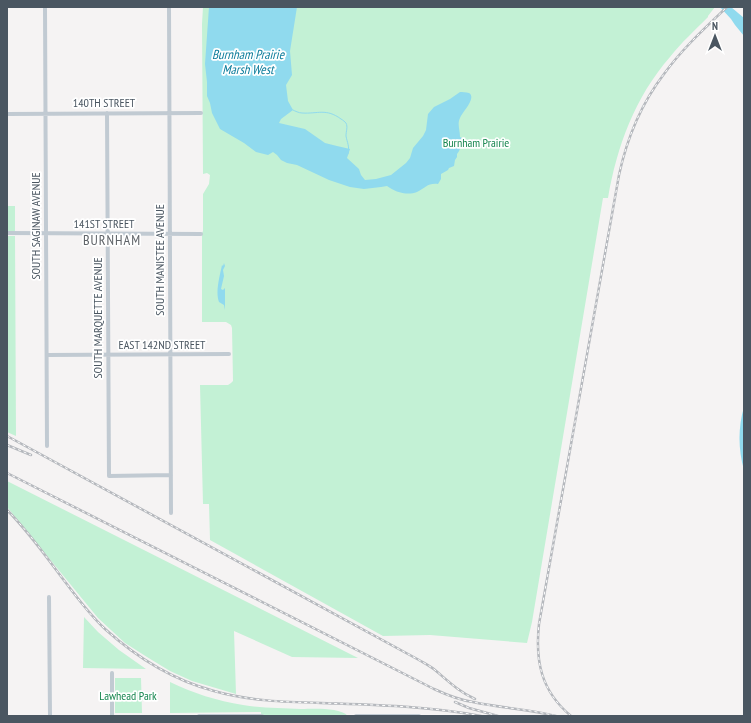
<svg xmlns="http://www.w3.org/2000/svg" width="751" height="723" viewBox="0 0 751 723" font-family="'PT Sans Narrow',sans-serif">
	<rect width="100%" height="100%" fill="#f5f3f3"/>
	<path fill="#c3f1d5" d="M203 7H715L708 16V17C695 30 681 43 670 57 635 97 617 146 608 198H603L532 622 527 643 430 635 383 636 210 540 209 504H203L200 385H228L231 383 233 381 232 328 231 325 226 322H202V233L203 231V194L209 184 210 175 207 173 203 174 202 24Z
		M7 206H15V231H7Z
		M7 236H15L16 436 7 432Z
		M7 481 358 658 292 657 234 631 236 694 192 681 170 671 147 657 125 643 98 618 7 507Z
		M84 617 98 632 119 650 146 669 83 668Z
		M115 678H141L142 713H115Z
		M170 682C193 693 217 701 243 705 262 708 281 708 301 709 314 709 339 707 348 716H261V712L170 713Z"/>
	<path fill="#90daee" d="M209 7H297L290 51 292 75 286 85 288 101 293 110 281 119 279 123 305 129 325 143 337 146 350 149 347 158 359 169 361 175 365 180 376 179 391 175 406 163 410 158 413 148 423 136 426 130 428 114 434 107 450 99 460 92C462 92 466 92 469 93 477 98 462 112 460 118 457 124 460 130 460 137L462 138C459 144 462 149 457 154V157L455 160 454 166 449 168 448 170 441 174V179L438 184C427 183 426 188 417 192 407 196 395 192 387 186L381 187 364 189 350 187 329 180 297 165 287 163 281 160 277 155 273 152 268 155 256 152 244 143 220 129 212 113 210 103 207 96V82L205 64Z
		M720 7H731L744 18V36L735 25 731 19Z
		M224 263 225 266 223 270 224 276 221 289 223 290 225 288V284V310L224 305 219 302C215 292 220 275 222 265L223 266Z
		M744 407V470C738 449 738 427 744 407Z"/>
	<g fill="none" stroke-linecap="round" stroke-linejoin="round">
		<path stroke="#90daee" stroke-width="1" d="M293 110C295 111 299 113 302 113 318 114 326 108 341 119 343 120 345 122 346 123 348 127 346 131 346 136 347 142 350 147 348 154"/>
		<path stroke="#c1cad2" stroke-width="4" d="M45 7 47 446
			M169 7 171 513
			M107 113 109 476 171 475
			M7 114 201 113
			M7 233 201 234
			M47 355 229 354
			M49 597 50 716
			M112 673V716
			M199 716H262
			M356 716H419"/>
		<g stroke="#b5b8bd" stroke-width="2.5">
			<path id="rail" d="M7 436 419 660C424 663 430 666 435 670 448 681 459 692 475 699
				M7 445 31 455
				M7 473 434 689C447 695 459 700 473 702 500 708 529 709 556 716
				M7 510C29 532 47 558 66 583 78 599 90 615 105 629 136 657 173 680 214 691 249 701 285 702 321 703 375 705 428 706 481 716
				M455 702 469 708 498 716
				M571 716C541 691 535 661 539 624L619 175C627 138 641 104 664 74 682 49 705 28 727 7"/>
		</g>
		<use href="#rail" stroke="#fff" stroke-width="1" stroke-dasharray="3" stroke-linecap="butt"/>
	</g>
	<g text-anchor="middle" stroke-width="3.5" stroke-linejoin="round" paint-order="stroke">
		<g font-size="12" fill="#4a5661" stroke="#fff">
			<text x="104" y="107">140TH STREET</text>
			<text x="104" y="228">141ST STREET</text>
			<text transform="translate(36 226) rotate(-90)" y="4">SOUTH SAGINAW AVENUE</text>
			<text transform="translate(160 260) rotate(-90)" y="4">SOUTH MANISTEE AVENUE</text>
			<text transform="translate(98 318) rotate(-90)" y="4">SOUTH MARQUETTE AVENUE</text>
			<text x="162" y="349">EAST 142ND STREET</text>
		</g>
		<g font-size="12" fill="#17864f" stroke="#fff">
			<text x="476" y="147">Burnham Prairie</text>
			<text x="128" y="700">Lawhead Park</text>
		</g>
		<g font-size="13" font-style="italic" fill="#0c7c9b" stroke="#fff">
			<text x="248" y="59">Burnham Prairie<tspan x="248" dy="15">Marsh West</tspan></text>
		</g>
		<g font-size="14" letter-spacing="1" fill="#5f6368" stroke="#fff">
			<text x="112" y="245">BURNHAM</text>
		</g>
	</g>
	<rect width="751" height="723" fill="none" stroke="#4a5661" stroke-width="16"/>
	<g transform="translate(715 36)" stroke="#ffffff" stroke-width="3" paint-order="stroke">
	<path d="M0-3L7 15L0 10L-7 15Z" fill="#4a5661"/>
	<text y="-6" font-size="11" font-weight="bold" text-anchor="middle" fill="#4a5661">N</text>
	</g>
</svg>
